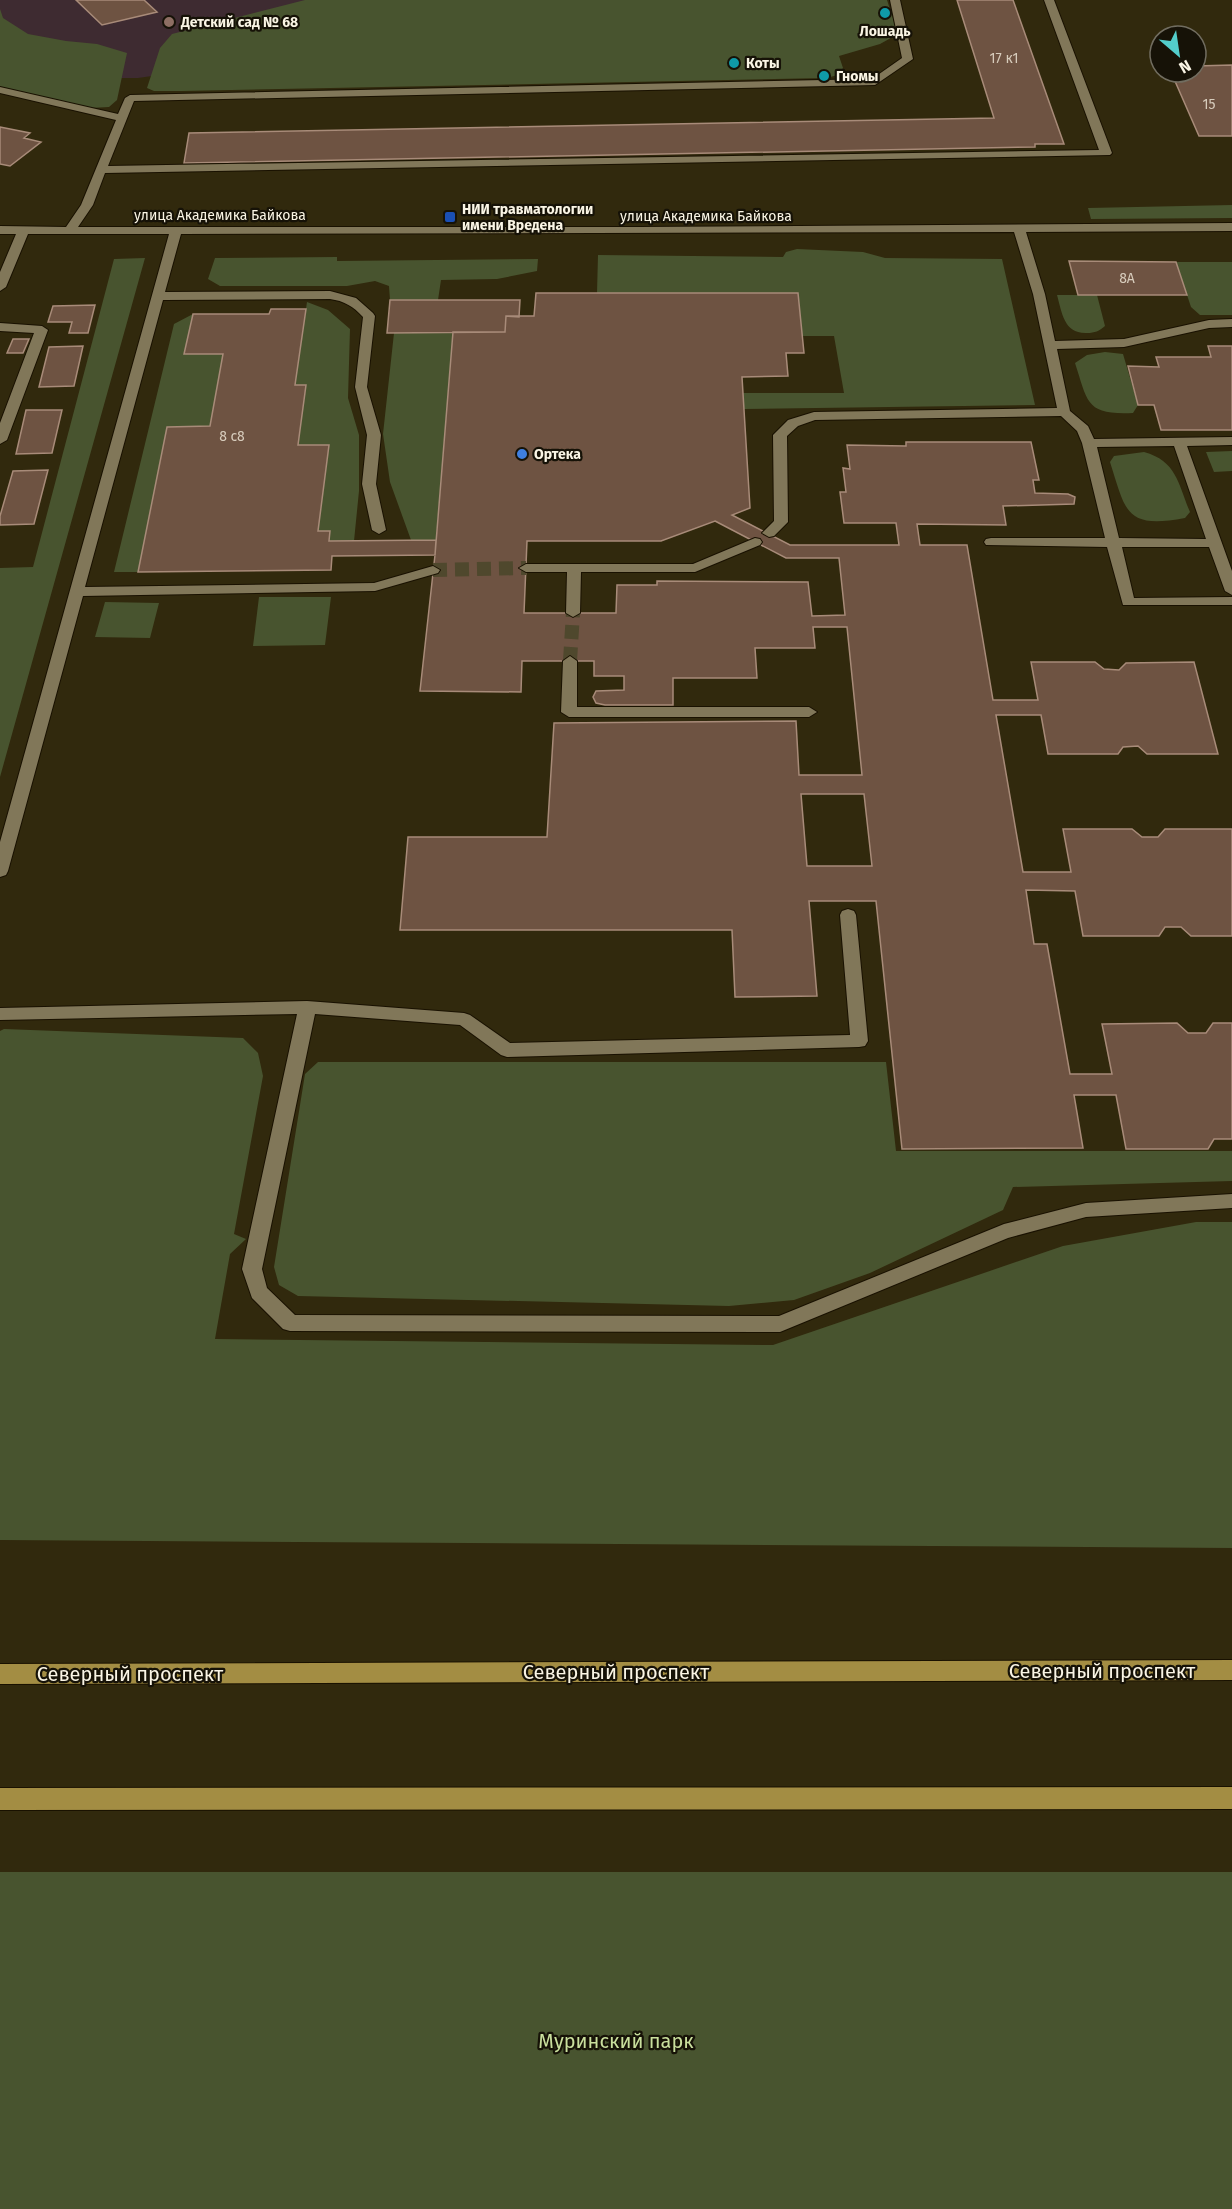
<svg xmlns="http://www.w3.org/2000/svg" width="1232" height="2209" viewBox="0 0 1232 2209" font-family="'Fira Sans',sans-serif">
	<rect width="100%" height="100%" fill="#31290d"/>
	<path fill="#3e2b31" d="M0 0H416L159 75 138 78H118L0 45Z"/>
	<path fill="#48542f" d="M305 0H887L898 34 880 44 839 56 843 68 838 75 826 78 182 91H154L147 88 160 48 172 34Z
		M0 9 3 18 28 34 66 41 97 44 127 53 117 100 109 107 90 108 0 90Z
		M1232 205V218L1091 219 1088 208Z
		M797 249 863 252 885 258 1002 259 1035 405 744 409 743 393H844L834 336H802L597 293 598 255 783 257 786 252Z
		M337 257V261L538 259 537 271 497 279 441 280 438 300H390L389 286 375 281 347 286H220L208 279 215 258Z
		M145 258 0 777V568L33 567 114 259Z
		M1176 262H1232V315H1200L1191 307Z
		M1057 295H1097L1105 326C1099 331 1095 333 1087 333 1064 334 1062 313 1057 295Z
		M307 302 328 310 350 329 348 398 359 435V491L354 541H329L330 531H318L329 445H298L306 385H295Z
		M193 314 184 354H223L210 426 167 427 138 572H114L174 324Z
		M453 332 436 540H411L390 482 383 434 394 333Z
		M1105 352 1123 354 1138 405 1133 413C1086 415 1088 403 1075 363L1087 355Z
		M1232 451V471L1214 472 1206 452Z
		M1144 452C1177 461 1178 484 1190 512L1185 518C1125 529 1126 512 1110 462L1114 456Z
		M259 597H331L325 645 253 646Z
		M105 602 159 603 150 638 95 637Z
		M4 1029 243 1038 258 1053 263 1076 234 1234 246 1239 230 1254 215 1339 773 1345 1063 1246 1196 1222H1232V1548L0 1540V1031Z
		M318 1062H886L896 1151H1232V1181L1013 1187 1003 1210 870 1273 794 1300 729 1306 298 1296 279 1285 274 1267 305 1074Z
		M0 1872H1232V2209H0Z"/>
	<path fill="#6e5342" stroke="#a88b79" stroke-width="1.5" fill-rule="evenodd" d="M76 0H144L157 12 102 25Z
		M957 0H1013L1064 144H1035V147L184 163 189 133 994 118Z
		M1232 65V136H1199L1171 72H1196V66Z
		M0 127 30 133 24 138 41 142 10 166 0 164Z
		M1069 261 1176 262 1187 295H1078Z
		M536 293H798L804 353H786L788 376 742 377 750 508 732 515 790 545H899L896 523H844L840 492H846L843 468 850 469 847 445 906 446V442H1031L1039 480H1033L1035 493 1068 494 1075 497 1074 504 1003 506 1006 525 917 524 920 545H967L993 700H1038L1031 662H1095L1104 669 1119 670 1126 663 1194 662 1218 754H1147L1138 746 1123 747 1118 754H1048L1041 715H996L1023 872H1071L1063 829H1132L1142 837H1158L1165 829H1232V936H1191L1181 927H1165L1159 936H1083L1075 891 1026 890 1034 944H1047L1070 1074H1112L1102 1024 1177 1023 1188 1033H1206L1213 1023H1232V1139H1214L1208 1149H1126L1116 1095H1074L1083 1148 902 1149 876 901H809L817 996 735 997 732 930H400L408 837H547L554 723 796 721 799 775H862L847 627H813L815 648H755L757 678H673V705H605L596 703 593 697 596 691 624 690V676H594V661H522L521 692 420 691 435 555 453 332H505L506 316H534ZM715 521 786 558H839L845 615 812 616 808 582 657 581V585H617L616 613H524L527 541H661ZM801 794H864L872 866H807Z
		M390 300H520L519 317 506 316 505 332 387 333Z
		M95 305 88 333H69L72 322H48L53 306Z
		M271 309H306L295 385H306L298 445H329L318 531H330L329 541 436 540 435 555 332 556 331 570 138 572 167 427 210 426 223 354H184L193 314H269Z
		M13 339H29L23 353H7Z
		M83 346 74 386 39 387 49 347Z
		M1208 346H1232V430H1161L1154 405H1138L1128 366 1159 367 1156 357H1211Z
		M26 410H62L52 453 16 454Z
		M48 470 34 524 0 525V516L13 471Z"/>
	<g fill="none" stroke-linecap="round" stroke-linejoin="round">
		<path stroke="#4f482d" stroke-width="14" stroke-dasharray="14 8" stroke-linecap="butt" d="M433 570 526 568
			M570 661 573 613"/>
		<g stroke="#191100" stroke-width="2">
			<path id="minor" d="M890 0H900L913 59 875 85 134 101 108 166 1099 150 1044 0H1054L1112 153 1110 155 105 173 93 205 78 227H639L1232 223V231L1026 232 1045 294 1055 341 1124 339 1209 320 1232 319V327L1209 328 1124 347 1057 349 1070 411 1088 426 1094 439 1232 437V445L1187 446 1232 571V595L1225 591 1209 547H1122L1134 598 1232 597V605H1123L1107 547 986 545 984 542 986 539 991 538H1105L1082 443 1077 431 1061 416 815 420 798 426 787 436 788 522 774 536 769 537 762 533 774 521 773 435 788 420 814 412 1057 408 1033 294 1014 232 181 234 165 292 330 291 356 298 373 313 375 316 367 387 381 435 376 484 386 530 379 534 372 530 362 484 367 435 355 387 363 317C353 306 344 301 330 299L163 300 85 587 374 583 433 566 440 570 438 573 375 591 83 596 8 871 6 875 0 877V842L169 234H28L6 287 0 291V272L16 234H0V226L66 227 81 205 116 120 0 93V87L118 114 125 98 130 95 872 79 902 58ZM1174 446 1206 539 1119 538 1097 447Z
				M0 323 42 326 48 330 7 440 0 444V423L34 333 0 331Z
				M755 538 760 539 762 542 760 545 695 572H581L580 613 573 617 566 613 567 572H526L519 568 526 564H693Z
				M570 656 577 661V707H809L817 712 809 717H569L561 712 563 661Z
				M848 909 854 911 856 915 868 1041 865 1046 859 1047 507 1057 501 1055 460 1025 315 1014 262 1269 267 1288 295 1315 779 1316 1004 1224 1086 1203 1232 1194V1208L1086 1217 1008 1238 780 1332 290 1331 283 1329 252 1298 242 1269 297 1014 0 1020V1008L307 1001 464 1013 470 1015 510 1043 850 1035 840 915 842 911Z"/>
		</g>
		<g stroke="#191100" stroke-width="2">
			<path id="major" d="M1232 1660V1680L0 1684V1664Z
				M1232 1787V1809L0 1810V1788Z"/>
		</g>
		<use href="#minor" fill="#817759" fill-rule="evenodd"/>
		<use href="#major" fill="#a38d43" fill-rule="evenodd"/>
	</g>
	<g fill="#0f9aa8" stroke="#161207" stroke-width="2">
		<circle cx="885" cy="13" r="6"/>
		<circle cx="734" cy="63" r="6"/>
		<circle cx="824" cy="76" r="6"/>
	</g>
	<circle fill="#8d6e63" stroke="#161207" stroke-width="2" cx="169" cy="22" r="6"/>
	<rect fill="#1a4fb4" stroke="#161207" stroke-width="2" x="444" y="211" width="12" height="12" rx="3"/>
	<circle fill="#3f7fe0" stroke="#161207" stroke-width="2" cx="522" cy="454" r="6"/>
	<g text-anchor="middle" stroke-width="4.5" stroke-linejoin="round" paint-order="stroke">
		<g font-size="14" font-weight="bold" fill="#faf5e5" stroke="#161207" text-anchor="start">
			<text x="181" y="27">Детский сад № 68</text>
			<text x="885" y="36" text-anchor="middle">Лошадь</text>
			<text x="746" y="68">Коты</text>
			<text x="836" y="81">Гномы</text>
			<text x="462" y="214">НИИ травматологии<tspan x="462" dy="16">имени Вредена</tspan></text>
			<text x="534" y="459">Ортека</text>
		</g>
		<g font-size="14" fill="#d7ccbc">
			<text x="1004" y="63">17 к1</text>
			<text x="1209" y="109">15</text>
			<text x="1127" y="283">8А</text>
			<text x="232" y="441">8 с8</text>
		</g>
		<g font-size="14" fill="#faf5e5" stroke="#161207">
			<text x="220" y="220">улица Академика Байкова</text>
			<text x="706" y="221">улица Академика Байкова</text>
		</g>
		<g font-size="20" fill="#faf5e5" stroke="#161207">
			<text x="1102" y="1678">Северный проспект</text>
			<text x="616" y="1679">Северный проспект</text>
			<text x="130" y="1681">Северный проспект</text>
		</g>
		<g font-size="20" fill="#c9df9d" stroke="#161207">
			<text x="616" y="2048">Муринский парк</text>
		</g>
	</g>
	<g transform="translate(1178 54) rotate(151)"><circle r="28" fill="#161207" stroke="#716d60" stroke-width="1.5"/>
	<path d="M0-4.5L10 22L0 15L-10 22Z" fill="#53cdcb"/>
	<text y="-9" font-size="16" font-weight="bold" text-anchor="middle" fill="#faf5e5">N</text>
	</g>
</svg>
